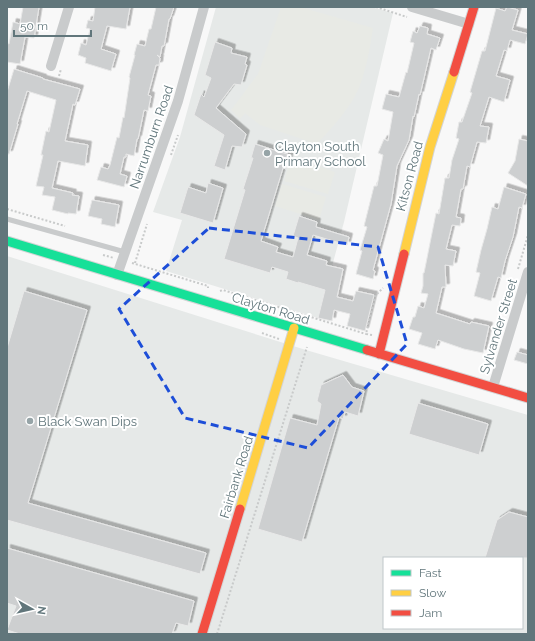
<svg xmlns="http://www.w3.org/2000/svg" width="535" height="641" viewBox="0 0 535 641" font-family="Raleway,sans-serif">
	<defs>
		<filter id="shadow"><feDropShadow dx="3.5" dy="-3.5" stdDeviation="0" flood-color="#0004"/></filter>
	</defs>
	<rect width="100%" height="100%" fill="#f8f8f8"/>
	<path fill="#e6e9e8" fill-rule="evenodd" d="M216 7H371L393 13 344 222 318 318 166 271 182 220 153 212 180 137Z
		M7 256 306 350 528 415V634H7ZM384 558H522V628H384Z"/>
	<path fill="#e8eae5" d="M281 7H300L373 28C370 47 367 66 360 85 353 105 332 128 317 144L260 125 245 113 240 119 231 110 258 74Z
		M291 158 335 172 328 194 284 181Z
		M282 184 326 197 319 220 275 206Z"/>
	<path fill="#cdcfd0" stroke="#e8e8e8" filter="url(#shadow)" d="M23 7H39L34 38 25 37 20 64 7 62V43L9 44 13 22 20 24Z
		M95 7H130L126 29 107 26 101 49 116 54 111 71 85 63 86 58 78 55 81 43 86 45 90 29 86 28 88 20 93 21Z
		M156 7H174L170 19H169L164 46H162L160 57 157 55 160 58 159 65H156L148 95 151 96 148 111 144 110 138 139H137L134 156 126 154V157H124L120 174 127 176 124 187 97 180 101 167 108 169 110 165 117 137 119 138 123 117 124 118 130 78 129 77 135 55H134L137 44 145 46 149 29H151Z
		M507 7 518 10 512 30 528 34 525 44 510 40 507 51 504 50 496 76 510 80 504 102 489 97 480 126 489 127 486 143 477 142 470 167 467 166 463 189H461L456 217 461 218 460 226 452 225 446 249 456 251 453 266 445 265 446 287H442L436 313 470 324 471 322 489 326 483 353 464 349 438 340 435 349 418 344 422 333 409 329 413 317H415L418 306 424 308 428 294 421 293 423 286V273H424L436 213 439 214 445 178H449L452 160 459 139 456 138 459 122H462L472 93 470 92 482 51H485L496 8 505 11Z
		M420 26 428 28 427 34 440 38 436 50 431 48 420 95 419 94 414 117 413 116 409 140 397 166 391 204 373 270 375 271 373 279 356 274 362 251 360 250 367 227 364 226 374 186H377L383 155 378 153 384 139 388 141 393 112 382 109 386 94 399 97 406 72 407 73 414 43 410 42 413 31 417 33Z
		M215 42 232 48 231 53 247 57 245 64 247 65 241 85 234 84 216 108 246 134 242 147 232 146 225 170 214 166 224 135 194 115 201 94 204 97 211 78 205 75Z
		M14 69 43 78V79L80 89 75 105 73 104 65 141 88 145 85 166 58 161 52 188 73 193 72 195 79 196 76 214 68 213V214L52 210 55 197 42 195 44 187 36 186 43 155H41L46 131 49 132 56 100 27 91 17 124H18L9 154H7V92Z
		M519 139 528 141V186L508 173 515 161Z
		M255 144 290 155 286 169 283 168 261 241 278 247 276 252 293 257 298 238 293 236 299 216 317 222 316 227 349 237 347 245 313 235 307 255 327 261 326 265 343 269 337 297 353 301 356 291 374 295 365 331 347 326 350 314 334 310 332 321 318 318 325 290 298 282V283L286 279 288 272 272 267 270 273 224 259 245 190 243 189 253 158H251Z
		M208 183 223 188 213 223 180 213 188 187 206 193Z
		M504 187 526 194 522 208 519 207 513 237 505 261 501 278 498 277 491 301 474 296 480 273 476 272 481 250 487 229 492 207 498 209Z
		M92 200 119 205 115 227 101 224 102 219 88 216Z
		M24 291 87 310 28 503 206 553 200 574 7 520V348Z
		M517 352 528 355V364L514 360Z
		M343 375 352 387 364 391 358 416 345 412 343 419 339 417 302 542 258 529 290 418 317 425 321 404 317 401 321 385Z
		M418 403 488 424 479 455 409 434Z
		M509 512 528 517V558H485L497 520Z
		M7 548 194 601 188 626 176 623 172 634H20L7 630 16 606 7 603Z"/>
	<g fill="none" stroke-linecap="round" stroke-linejoin="round">
		<g stroke="#d3d4d5" stroke-width="11">
			<path id="fast" d="M7 241 367 350"/>
		</g>
		<g stroke="#d3d4d5" stroke-width="11">
			<path id="slow" d="M404 254 430 147 454 72
				M240 509 294 328"/>
		</g>
		<g stroke="#d3d4d5" stroke-width="11">
			<path id="jam" d="M454 72 474 7
				M367 350 528 398
				M379 354 404 254
				M202 634 240 509"/>
		</g>
		<path stroke="#c8caca" stroke-width="2" stroke-dasharray="2 2" stroke-linecap="butt" d="M376 7 407 17
			M59 76 61 69
			M171 155 178 135
			M7 209 65 226
			M103 255 114 258
			M132 263 208 286V288
			M135 263 147 224
			M518 269 528 235
			M220 291 223 290 366 334
			M262 333 279 339
			M372 335 366 334 375 296 383 288
			M217 634 307 347"/>
		<path stroke="#c9cbcc" stroke-width="5" d="M7 219 125 252"/>
		<path stroke="#c9cbcc" stroke-width="10" d="M412 7 469 24
			M51 66 69 7
			M117 275 178 101 204 7
			M493 387 528 272"/>
		<use href="#fast" stroke="#16e098" stroke-width="9"/>
		<use href="#slow" stroke="#ffcf43" stroke-width="9"/>
		<use href="#jam" stroke="#f24e42" stroke-width="9"/>
	</g>
	<path fill="none" stroke="#1d4ed8" stroke-width="3" stroke-dasharray="8 5" stroke-linejoin="round" d="M209 228 378 247 407 344 308 448 185 418 119 309Z"/>
	<g fill="#96a4a7" stroke="#fff" stroke-width="1.5">
		<circle cx="267" cy="153" r="4"/>
		<circle cx="30" cy="421" r="4"/>
	</g>
	<g text-anchor="middle" stroke-width="4" stroke-linejoin="round" paint-order="stroke">
		<g font-size="13" fill="#61767b" stroke="#fff">
			<text transform="translate(151 137) rotate(-71)" y="5">Narrumburn Road</text>
			<text transform="translate(409 176) rotate(-75)" y="5">Kitson Road</text>
			<text transform="translate(271 308) rotate(17)" y="5">Clayton Road</text>
			<text transform="translate(498 326) rotate(-73)" y="5">Sylvander Street</text>
			<text transform="translate(236 477) rotate(-73)" y="5">Fairbank Road</text>
		</g>
		<g font-size="13" fill="#61767b" stroke="#fff" text-anchor="start">
			<text x="275" y="151">Clayton South<tspan x="275" dy="15">Primary School</tspan></text>
			<text x="38" y="426">Black Swan Dips</text>
		</g>
	</g>
	<rect width="535" height="641" fill="none" stroke="#61767b" stroke-width="16"/>
	<rect x="383" y="557" width="140" height="72" fill="#ffffff" stroke="#c0c8ca"/>
	<rect x="391" y="570" width="20" height="6" fill="#16e098" stroke="#c0c8ca"/>
	<text x="419" y="577" font-size="12" fill="#61767b">Fast</text>
	<rect x="391" y="590" width="20" height="6" fill="#ffcf43" stroke="#c0c8ca"/>
	<text x="419" y="597" font-size="12" fill="#61767b">Slow</text>
	<rect x="391" y="610" width="20" height="6" fill="#f24e42" stroke="#c0c8ca"/>
	<text x="419" y="617" font-size="12" fill="#61767b">Jam</text>
	<g transform="translate(32 609) rotate(98)" stroke="#ffffff" stroke-width="3" paint-order="stroke">
	<path d="M0-3L7 15L0 10L-7 15Z" fill="#61767b"/>
	<text y="-6" font-size="11" font-weight="bold" text-anchor="middle" fill="#61767b">N</text>
	</g>
	<path d="M14 30v6h77v-6" fill="none" stroke="#61767b" stroke-width="2"/>
	<text x="20" y="30" font-size="12" fill="#61767b" stroke="#ffffff" stroke-width="3" paint-order="stroke">50 m</text>
</svg>
